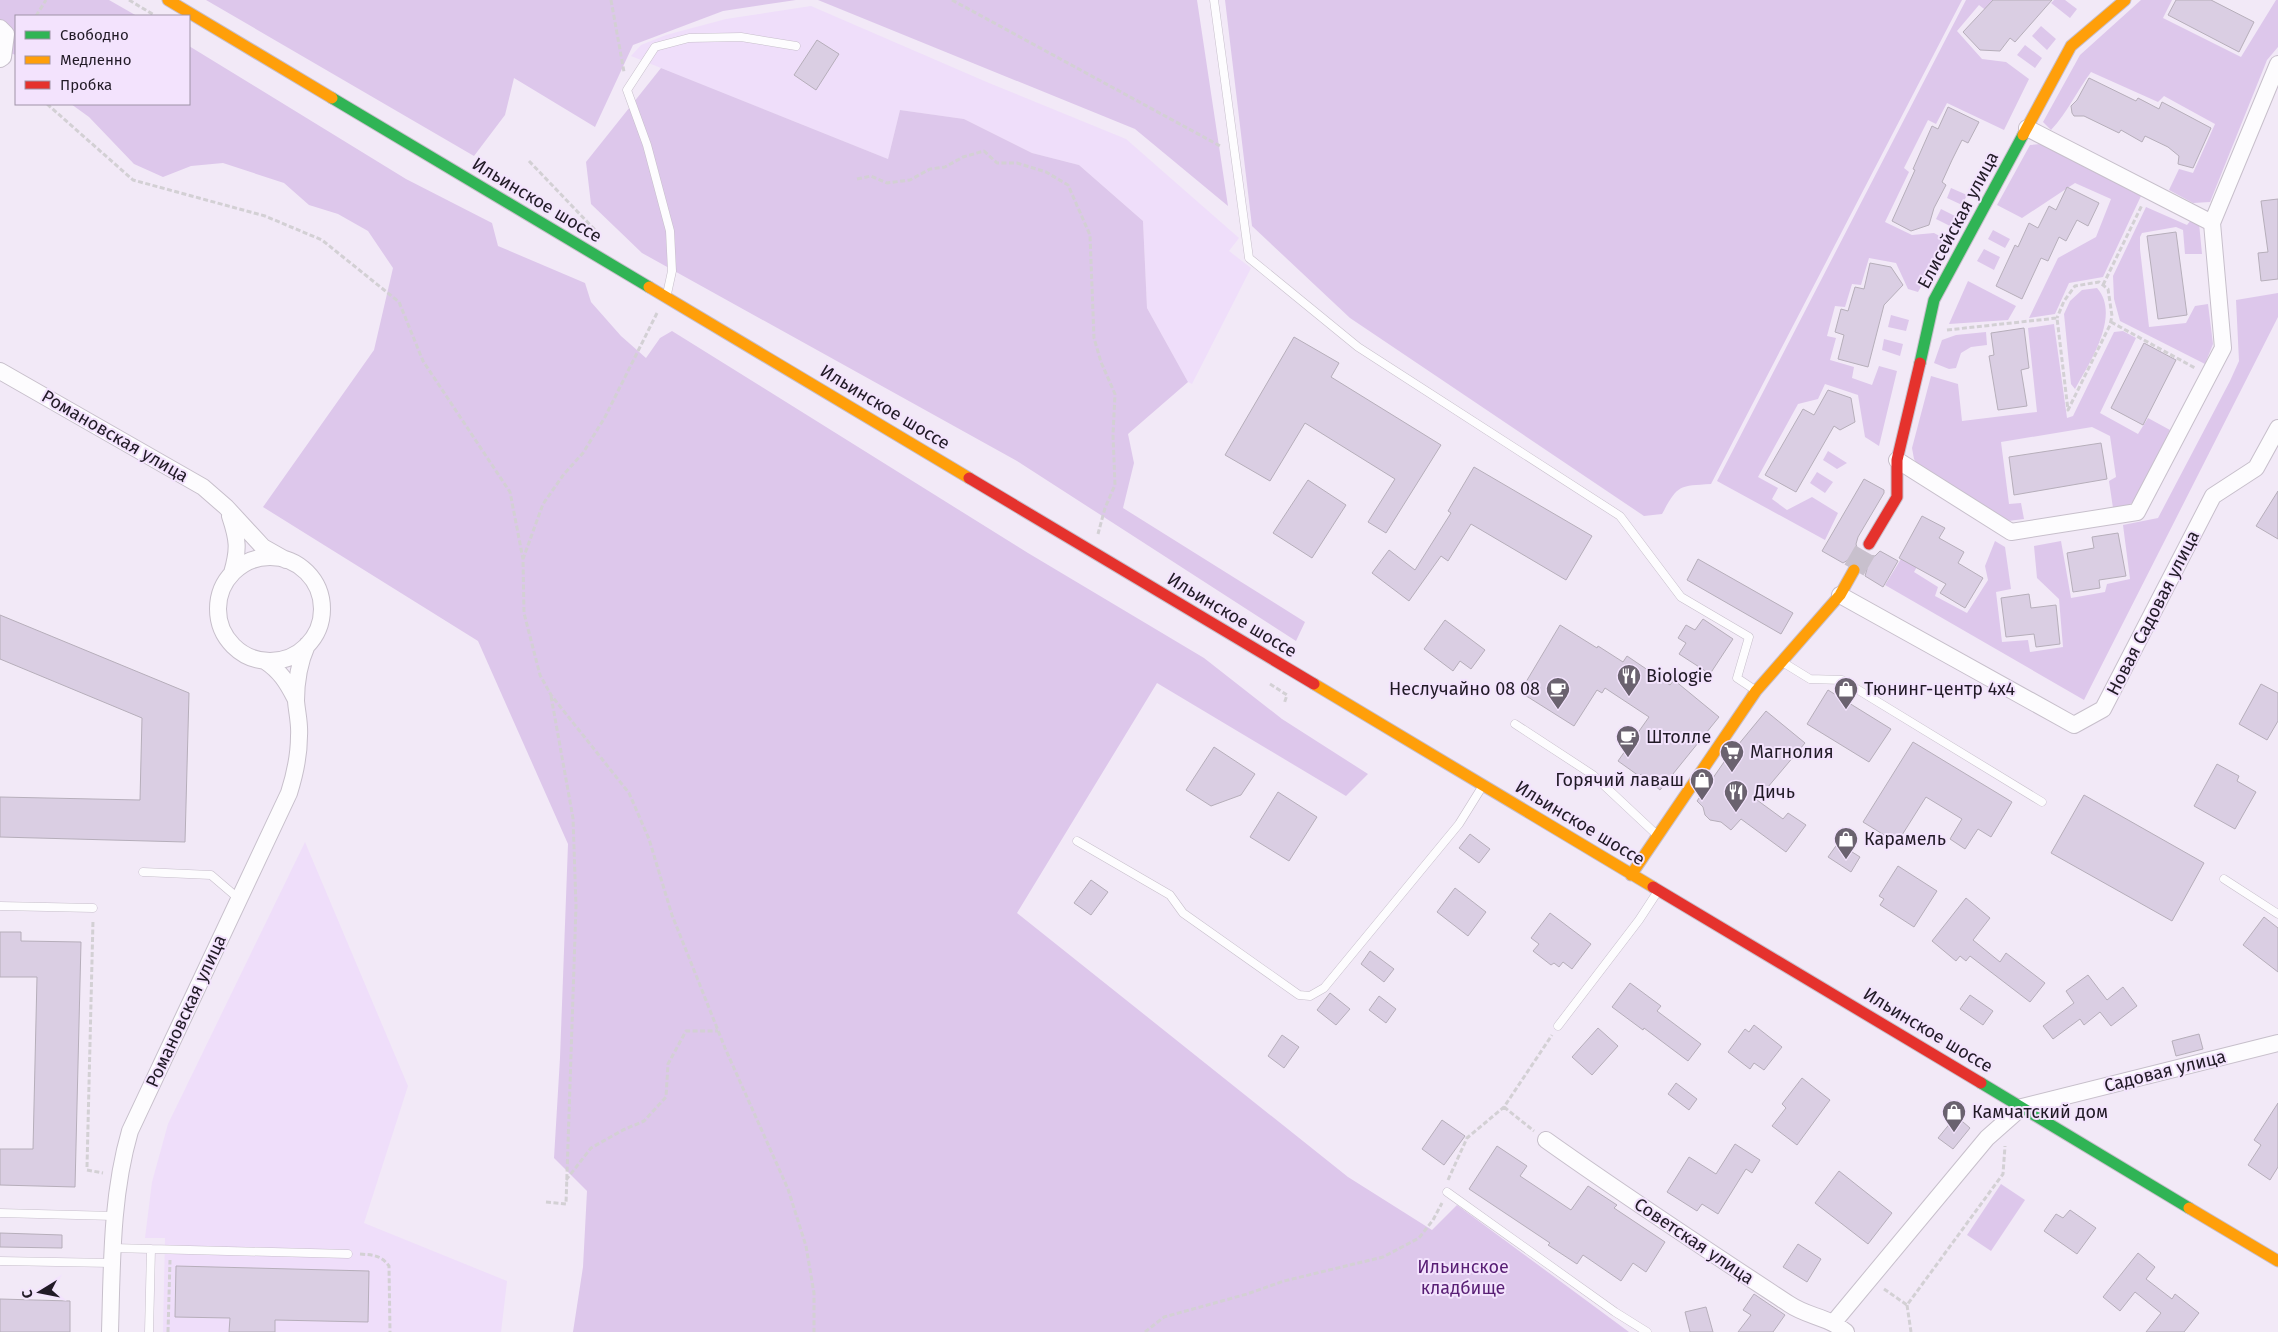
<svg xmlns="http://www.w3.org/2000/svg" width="2278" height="1332" viewBox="0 0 2278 1332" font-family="'Fira Sans',sans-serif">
	<rect width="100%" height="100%" fill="#f2e9f7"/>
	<path fill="#efdefa" d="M811 6 989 83 1126 139 1239 238 1229 251 1251 268 1192 384 1188 382 1147 308 1143 221 1079 165 1032 153 964 119 900 110 888 159 631 56 641 45 666 35 726 19Z
		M305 842 408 1086 364 1223 507 1281 501 1332H163L165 1238H145L152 1182 168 1124Z"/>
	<path fill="#ddc7eb" d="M0 0H109L137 16H16V55L0 50Z
		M206 0H796L723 11 633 45 595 127 514 78 505 115 474 156Z
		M818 0H1197L1228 206 1135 129Z
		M1225 0H1962L1711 484C1678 486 1678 485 1662 514L1644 516 1350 318 1252 226Z
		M1966 0H1999L1988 12 1979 5 1957 31 1982 59 2006 62 2029 79 2004 130 1947 103 1936 124 1928 120 1904 168 1909 172 1885 222 1912 235 1934 233 1947 240 1918 292 1908 289 1896 263 1869 258 1861 285 1852 284 1845 307 1835 306 1827 336 1836 338 1830 360 1854 367 1852 378 1872 385 1879 366 1897 371 1879 446 1865 437 1858 395 1825 384 1818 399 1798 404 1758 477 1778 488 1772 499 1787 510 1812 497 1838 513 1825 540 1717 481Z
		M2054 0H2065L2077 9 2070 18 2051 3Z
		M2141 0H2172L2163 18 2241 57 2276 0H2278V47L2267 60 2210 202 2193 203 2169 190 2179 169 2193 173 2215 124 2164 96 2158 102 2091 72C2077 91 2067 113 2051 130L2043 122 2080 55Z
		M2041 26 2056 39 2047 50 2032 36Z
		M2025 45 2042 58 2035 68 2017 55Z
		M189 46 406 179 492 223 498 246 585 283 591 302 621 336 646 358 660 338 672 331 1028 553 1204 658 1282 719 1368 774 1346 796 1157 683 1017 913 1348 1177 1432 1230 1457 1205 1629 1332H573L583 1267 587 1191 554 1158 560 1058 568 844 478 641 263 507 374 350 393 268 368 231 338 214 309 205 284 183 223 163 191 166 163 177 134 164 89 117 71 104H189Z
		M661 68 888 159 900 110 964 119 1032 153 1079 165 1143 221 1147 308 1188 382 1128 434 1134 463 1123 508 1305 622 1296 641 1017 461 642 253 591 204 586 162Z
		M2041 144 2061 152 2141 196 2103 277 2069 283 2055 314 2029 318 2058 258 2096 237 2111 199 2075 183 2022 218 1997 205 2030 145Z
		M1951 188 1967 195 1962 205 1947 198Z
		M2146 207 2187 225 2191 220 2199 223 2202 254H2185L2183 230 2176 227 2142 233 2140 237V249L2149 327 2186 323 2195 306 2208 304 2213 344 2205 364 2120 321 2114 299 2113 276Z
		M1941 209 1957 217 1952 227 1936 219Z
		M1993 230 2010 239 2005 248 1988 239Z
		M1984 249 2000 257 1994 270 1977 261Z
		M1968 281 2016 306 2008 320 1949 324Z
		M2097 288C2121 315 2090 362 2075 389L2071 384 2064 314 2070 301 2082 290Z
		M2278 293V317L2084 700 1885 585 1901 559 1918 565 1914 572 1938 587 1935 596 1967 613 1988 580 1985 566 1995 541 2005 547 2011 589 1996 592 2002 642 2028 640 2030 652 2063 647 2059 599 2037 578 2034 546 2061 541 2071 598 2105 592 2107 584 2130 579 2123 525 2158 518 2230 381 2239 361 2236 300Z
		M1891 315 1909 320 1906 331 1888 327Z
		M2054 324 2067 418 2073 416 2114 332 2123 331 2136 338 2100 413 2138 434 2148 418 2170 430 2139 497 2129 505 2113 508 2109 481 2116 477 2110 436 2092 427 2001 442 2009 504 2021 503 2024 519 2008 521 1920 468 1914 459 1912 448 1931 376 1958 384 1962 421 2037 412 2028 328Z
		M1986 332 1987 345 1971 347 1961 353 1956 368 1949 369 1934 363 1942 340 1956 335Z
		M1884 339 1903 344 1900 356 1882 350Z
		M1828 451 1847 463 1837 469 1823 460Z
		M1817 472 1833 482 1825 493 1810 483Z
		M2001 1184 2025 1200 1991 1251 1967 1235Z"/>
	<path fill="#dacee3" stroke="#b6aeba" d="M1993 0H2052L2015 42 2010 38 2000 51 1980 50 1963 32Z
		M2176 0H2211L2254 22 2239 52 2168 15Z
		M817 40 839 54 816 90 794 75Z
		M2089 78 2136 101 2138 98 2159 109 2162 102 2211 128 2193 168 2178 164 2179 156 2168 147 2145 136 2142 142 2121 130 2119 133 2084 116H2074L2072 113 2071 106 2077 100Z
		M1948 107 1979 122 1968 143 1962 140 1952 160 1942 182 1946 185 1934 208 1929 225 1911 231 1892 221 1915 170 1913 169 1932 126 1938 129Z
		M2067 187 2099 203 2088 226 2077 220 2066 241 2059 237 2048 261 2041 258 2022 299 1996 286 2015 245 2018 247 2029 223 2038 228 2049 206 2056 210Z
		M2278 199V279L2261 281 2258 253 2268 252 2261 201Z
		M2176 232 2187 315 2158 319 2147 236Z
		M1870 263 1891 267 1903 285 1884 305 1868 367 1838 359 1844 335 1835 332 1841 309 1848 311 1855 287 1864 289Z
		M2024 328 2029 368 2021 370 2027 406 1998 410 1989 356 1994 355 1991 333Z
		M1294 337 1339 363 1331 377 1441 445 1386 533 1368 522 1395 479 1305 423 1270 481 1225 455Z
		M2144 343 2176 360 2143 425 2111 408Z
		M1828 390 1851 398 1855 422 1840 430 1834 426 1796 492 1765 475 1803 409 1814 415Z
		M2101 443 2107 479 2014 495 2009 457Z
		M1474 467 1592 536 1566 580 1471 524 1448 561 1441 556 1409 601 1372 573 1389 550 1415 570 1451 513 1448 511Z
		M1864 479 1884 490V493L1858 537 1856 544 1858 551 1863 555 1875 556 1880 551 1898 561 1883 587 1865 576 1867 569 1861 559 1853 557 1843 563 1822 551Z
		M1308 480 1346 505 1312 558 1273 533Z
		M2278 491V539L2256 526Z
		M1922 516 1945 528 1939 538 1964 552 1958 563 1983 578 1965 608 1940 593 1946 584 1899 558Z
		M2118 533 2126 576 2099 580 2100 588 2073 592 2067 553 2094 548 2092 537Z
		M1698 559 1793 613 1781 634 1687 580Z
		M2029 594 2031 608 2056 605 2060 644 2036 647 2034 634 2006 637 2001 598Z
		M0 615 189 693 185 842 0 837V797L140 800 142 718 0 659Z
		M1703 619 1733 639 1710 674 1679 654 1686 643 1678 638 1686 625 1695 630Z
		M1445 620 1485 650 1471 669 1460 661 1453 671 1424 649Z
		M1560 625 1597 648 1598 646 1623 662 1627 656 1670 685 1674 680 1719 717 1660 790 1641 774 1639 776 1618 761 1649 717 1605 688 1602 693 1597 690 1574 726 1520 692Z
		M2261 684 2278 693V721L2267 740 2239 724Z
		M1828 690 1891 729 1869 762 1807 724Z
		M1766 711 1805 743 1757 800 1783 819 1788 813 1806 825 1786 852 1741 819 1731 830 1721 822 1710 820 1705 815 1703 807 1697 801 1724 762Z
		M1913 742 2012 802 1991 837 1978 829 1965 849 1950 839 1962 819 1926 797 1897 843 1863 822Z
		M1214 747 1255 774 1241 795 1211 806 1186 790Z
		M2217 764 2239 776 2237 781 2256 792 2235 829 2194 806Z
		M1278 792 1317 817 1289 861 1250 837Z
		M2084 795 2204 863 2172 921 2051 853Z
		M1470 834 1490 849 1479 863 1459 848Z
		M1838 843 1860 857 1851 872 1828 857Z
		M1898 866 1937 891 1914 927 1880 905 1884 899 1879 896Z
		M1091 880 1108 892 1091 915 1074 903Z
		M1455 888 1486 912 1468 936 1437 912Z
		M1966 898 1990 918 1973 940 2000 962 2006 953 2045 983 2030 1002 1970 956 1966 961 1960 956 1956 961 1932 941Z
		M1550 913 1591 944 1572 969 1563 962 1559 967 1554 963 1551 965 1533 951 1539 944 1531 938Z
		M2264 917 2278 928V972L2243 945Z
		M0 932H21V941L81 942 75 1187 0 1185V1149H33L37 977H0Z
		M1370 951 1394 969 1384 982 1361 964Z
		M2088 975 2107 1000 2123 987 2137 1006 2111 1026 2100 1012 2084 1025 2080 1019 2053 1039 2043 1026 2074 1003 2066 991Z
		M1630 983 1661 1006 1657 1011 1701 1044 1688 1061 1644 1028 1643 1030 1612 1007Z
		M1330 993 1350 1009 1336 1025 1317 1010Z
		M1970 995 1993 1011 1983 1025 1960 1009Z
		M1379 996 1396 1009 1386 1023 1369 1010Z
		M1754 1025 1782 1047 1764 1070 1754 1063 1750 1069 1728 1052 1745 1029 1749 1032Z
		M1598 1028 1618 1046 1592 1075 1572 1057Z
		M2199 1034 2203 1049 2176 1056 2172 1041Z
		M1282 1035 1299 1047 1284 1068 1268 1056Z
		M1802 1078 1830 1100 1797 1145 1772 1126 1786 1108 1782 1104Z
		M1676 1083 1697 1099 1689 1110 1668 1094Z
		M2278 1103V1167L2270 1180 2248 1165 2261 1145 2254 1140Z
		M1956 1116 1970 1128 1953 1149 1938 1138Z
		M1442 1120 1465 1136 1444 1165 1422 1149Z
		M1735 1144 1760 1160 1752 1173 1746 1169 1718 1214 1702 1204 1697 1211 1667 1192 1689 1157 1716 1174Z
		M1497 1146 1527 1166 1520 1176 1571 1210 1588 1186 1617 1205 1614 1208 1665 1242 1646 1272 1633 1263 1621 1281 1583 1255 1577 1264 1548 1245 1550 1243 1469 1189Z
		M1839 1171 1892 1213 1868 1244 1815 1203Z
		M2070 1210 2096 1228 2077 1254 2044 1231 2056 1214 2063 1218Z
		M0 1233 62 1235V1248L0 1247Z
		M1798 1244 1821 1259 1807 1282 1783 1267Z
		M2138 1253 2155 1267 2146 1279 2172 1299 2175 1294 2199 1313 2184 1332H2146L2161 1313 2135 1292 2120 1311 2103 1297Z
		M176 1266 369 1271 368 1322 275 1320V1332H229L230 1318 175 1317Z
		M1754 1294 1785 1315 1773 1332H1738L1751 1315 1743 1310Z
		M0 1299 70 1301V1332H0Z
		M1706 1307 1713 1332H1690L1685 1312Z"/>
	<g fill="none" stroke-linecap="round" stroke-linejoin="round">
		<path stroke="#c8c0cd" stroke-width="22" stroke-dasharray="22 11" stroke-linecap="butt" d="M1854 570 1869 544"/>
		<g stroke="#c7bfcb" stroke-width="9">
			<path id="lane" d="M1214 0 1249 258 1358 347 1620 516 1681 597 1749 637 1737 678 1755 690
				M667 294 672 271 670 231 647 145 627 90 655 47 689 38 741 37 796 46
				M1784 663 1810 679 1842 680 2042 802
				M1515 724 1593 775 1657 835
				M1077 841 1170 895 1183 913 1299 995 1310 996 1324 988 1459 824 1482 787
				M143 872 211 875 239 899
				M2224 879 2278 914
				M0 906 93 908
				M1558 1026 1639 920 1658 891
				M1447 1192 1615 1312 1647 1332
				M0 1213 114 1216
				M113 1248 151 1249 149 1332
				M151 1249 348 1254
				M0 1261 112 1263"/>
		</g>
		<g stroke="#c7bfcb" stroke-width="18">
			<path id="street" d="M0 28 6 34 3 57 0 59
				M2027 128 2212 223
				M0 371 203 487 226 507 263 547 286 560
				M1897 460 2011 532 2137 512 2223 348 2212 223 2278 64
				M230 516C238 540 239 549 232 573
				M218 609a52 52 0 1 1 104 0a52 52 0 1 1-104 0Z
				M1840 595 2074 725 2103 709 2213 496 2256 468 2278 428
				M265 661C280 671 287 682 295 698
				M1546 1140C1626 1197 1707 1250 1789 1304 1808 1317 1827 1316 1846 1332
				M1834 1322 1987 1138 2022 1107 2278 1043
				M110 1332C112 1265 111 1196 130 1131L289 793C295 774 299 756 299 736 300 724 297 713 296 701 296 681 299 663 307 645"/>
		</g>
		<g stroke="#c7bfcb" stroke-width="13">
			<path id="fast" d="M332 98 649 287
				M1920 363 1934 300 2023 135
				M1981 1083 2189 1208"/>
		</g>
		<g stroke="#c7bfcb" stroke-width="13">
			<path id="slow" d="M168 0 332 98
				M2023 135 2071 46 2125 0
				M649 287 969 478
				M1314 684 1653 887
				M1631 875 1756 691 1840 595 1854 570
				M2189 1208 2278 1261"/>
		</g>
		<g stroke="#c7bfcb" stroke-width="13">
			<path id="jam" d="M969 478 1314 684
				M1869 544 1897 497V460L1920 363
				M1653 887 1981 1083"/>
		</g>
		<path stroke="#d3d0d4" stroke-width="3" stroke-dasharray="5 2.5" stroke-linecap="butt" d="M129 0 154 15
			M611 0 624 72
			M952 0 1222 147
			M36 16 46 0
			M47 104 133 180 265 216 322 240 399 302 423 361 510 492 523 559
			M529 161 596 231
			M857 179 871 176 887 183 910 180 930 169 945 167 963 157 984 151 997 163H1017L1046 172 1068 185 1090 235 1094 338 1101 362 1115 394 1113 435 1115 485 1105 508 1098 534
			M2103 285 2142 205
			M657 313 605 417 583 453 564 474 543 504 523 559 524 613 540 675 551 695 629 793 649 839 672 915 725 1048 788 1189 806 1246 814 1293V1332
			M2111 322 2195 368
			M1947 330 2057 318 2068 410 2110 325 2112 316 2108 289 2099 282 2075 286 2064 301 2057 318
			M1270 684 1287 695 1284 704
			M1504 1107 1534 1131
			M87 1167 93 920
			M87 1170 103 1173
			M566 1180 591 1148 623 1130 644 1121 666 1097 668 1064 686 1031H718
			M1448 1180 1467 1138 1504 1107 1552 1035
			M546 1202 566 1204 576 906 573 818 551 696
			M360 1254C373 1255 381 1255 389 1266L390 1332
			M1884 1289 1907 1305 2003 1174 2005 1146
			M1907 1305 1911 1332
			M168 1332 170 1260
			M1145 1332 1164 1317 1247 1294 1284 1281 1383 1257 1419 1238 1433 1220 1442 1203"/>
		<use href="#lane" stroke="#fdfcfe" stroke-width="8"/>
		<use href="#street" stroke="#fdfcfe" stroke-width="16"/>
		<use href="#fast" stroke="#30b455" stroke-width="11"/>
		<use href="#slow" stroke="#ff9f0a" stroke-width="11"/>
		<use href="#jam" stroke="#e5322d" stroke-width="11"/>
	</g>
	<defs>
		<g id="restaurant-pin" transform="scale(1.25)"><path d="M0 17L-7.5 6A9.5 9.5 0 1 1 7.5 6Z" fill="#6a626f" stroke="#f3e3fd"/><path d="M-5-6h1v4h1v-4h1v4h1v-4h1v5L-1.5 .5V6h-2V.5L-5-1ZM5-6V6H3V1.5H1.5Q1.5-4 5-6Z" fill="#fff"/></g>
		<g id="cafe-pin" transform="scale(1.25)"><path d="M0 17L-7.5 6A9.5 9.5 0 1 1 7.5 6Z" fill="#6a626f" stroke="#f3e3fd"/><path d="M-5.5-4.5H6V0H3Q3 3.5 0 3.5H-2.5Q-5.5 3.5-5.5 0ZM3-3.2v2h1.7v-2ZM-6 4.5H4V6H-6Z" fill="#fff"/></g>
		<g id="shop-pin" transform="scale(1.25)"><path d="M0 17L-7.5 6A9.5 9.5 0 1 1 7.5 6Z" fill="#6a626f" stroke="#f3e3fd"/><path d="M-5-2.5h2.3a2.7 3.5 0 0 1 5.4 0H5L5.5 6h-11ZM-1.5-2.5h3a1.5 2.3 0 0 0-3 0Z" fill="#fff"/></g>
		<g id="supermarket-pin" transform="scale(1.25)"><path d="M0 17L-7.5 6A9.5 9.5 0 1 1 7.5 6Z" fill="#6a626f" stroke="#f3e3fd"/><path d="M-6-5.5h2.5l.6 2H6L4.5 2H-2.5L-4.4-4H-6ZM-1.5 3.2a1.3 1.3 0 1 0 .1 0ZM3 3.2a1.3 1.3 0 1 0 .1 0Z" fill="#fff"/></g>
	</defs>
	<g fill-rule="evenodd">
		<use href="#restaurant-pin" x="1629" y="676"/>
		<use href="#cafe-pin" x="1558" y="689"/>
		<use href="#shop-pin" x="1846" y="689"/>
		<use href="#cafe-pin" x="1628" y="737"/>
		<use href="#supermarket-pin" x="1732" y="752"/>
		<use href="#shop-pin" x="1702" y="780"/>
		<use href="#restaurant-pin" x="1736" y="792"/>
		<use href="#shop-pin" x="1846" y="839"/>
		<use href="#shop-pin" x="1954" y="1112"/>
	</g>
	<g text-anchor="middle" stroke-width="4" stroke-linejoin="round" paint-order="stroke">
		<g font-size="18" fill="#211a26" stroke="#f3e3fd">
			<text transform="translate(537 200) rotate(31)" y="6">Ильинское шоссе</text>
			<text transform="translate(1958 220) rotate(-62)" y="6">Елисейская улица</text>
			<text transform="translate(885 407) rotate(31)" y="6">Ильинское шоссе</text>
			<text transform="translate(115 436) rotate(30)" y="6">Романовская улица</text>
			<text transform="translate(2153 613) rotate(-63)" y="6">Новая Садовая улица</text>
			<text transform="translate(1232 615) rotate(31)" y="6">Ильинское шоссе</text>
			<text transform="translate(1580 823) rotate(31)" y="6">Ильинское шоссе</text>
			<text transform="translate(186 1011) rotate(-65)" y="6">Романовская улица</text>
			<text transform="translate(1928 1030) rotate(31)" y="6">Ильинское шоссе</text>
			<text transform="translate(2165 1071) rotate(-14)" y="6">Садовая улица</text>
			<text transform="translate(1694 1241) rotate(34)" y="6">Советская улица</text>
		</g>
		<g font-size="18" fill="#211a26" stroke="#f3e3fd" text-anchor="start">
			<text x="1646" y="682">Biologie</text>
			<text x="1540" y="695" text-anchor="end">Неслучайно 08 08</text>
			<text x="1864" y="695">Тюнинг-центр 4х4</text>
			<text x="1646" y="743">Штолле</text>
			<text x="1750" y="758">Магнолия</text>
			<text x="1684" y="786" text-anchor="end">Горячий лаваш</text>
			<text x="1754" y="798">Дичь</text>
			<text x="1864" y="845">Карамель</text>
			<text x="1972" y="1118">Камчатский дом</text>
		</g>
		<g font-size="18" fill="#581e74" stroke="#f3e3fd">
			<text x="1463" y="1273">Ильинское<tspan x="1463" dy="21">кладбище</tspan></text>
		</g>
	</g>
	<rect x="15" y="15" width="175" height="90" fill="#f3e3fd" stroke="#9f93a7"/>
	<rect x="25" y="31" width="25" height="8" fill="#30b455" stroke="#9f93a7"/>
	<text x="60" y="40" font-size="15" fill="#211a26">Свободно</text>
	<rect x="25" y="56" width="25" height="8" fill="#ff9f0a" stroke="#9f93a7"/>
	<text x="60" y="65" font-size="15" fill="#211a26">Медленно</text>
	<rect x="25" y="81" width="25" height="8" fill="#e5322d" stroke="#9f93a7"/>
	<text x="60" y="90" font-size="15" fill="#211a26">Пробка</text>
	<g transform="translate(40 1292) rotate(260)" stroke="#f3e3fd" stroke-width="4" paint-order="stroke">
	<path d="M0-4L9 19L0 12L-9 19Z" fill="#211a26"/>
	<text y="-8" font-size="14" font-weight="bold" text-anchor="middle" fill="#211a26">С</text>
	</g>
</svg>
